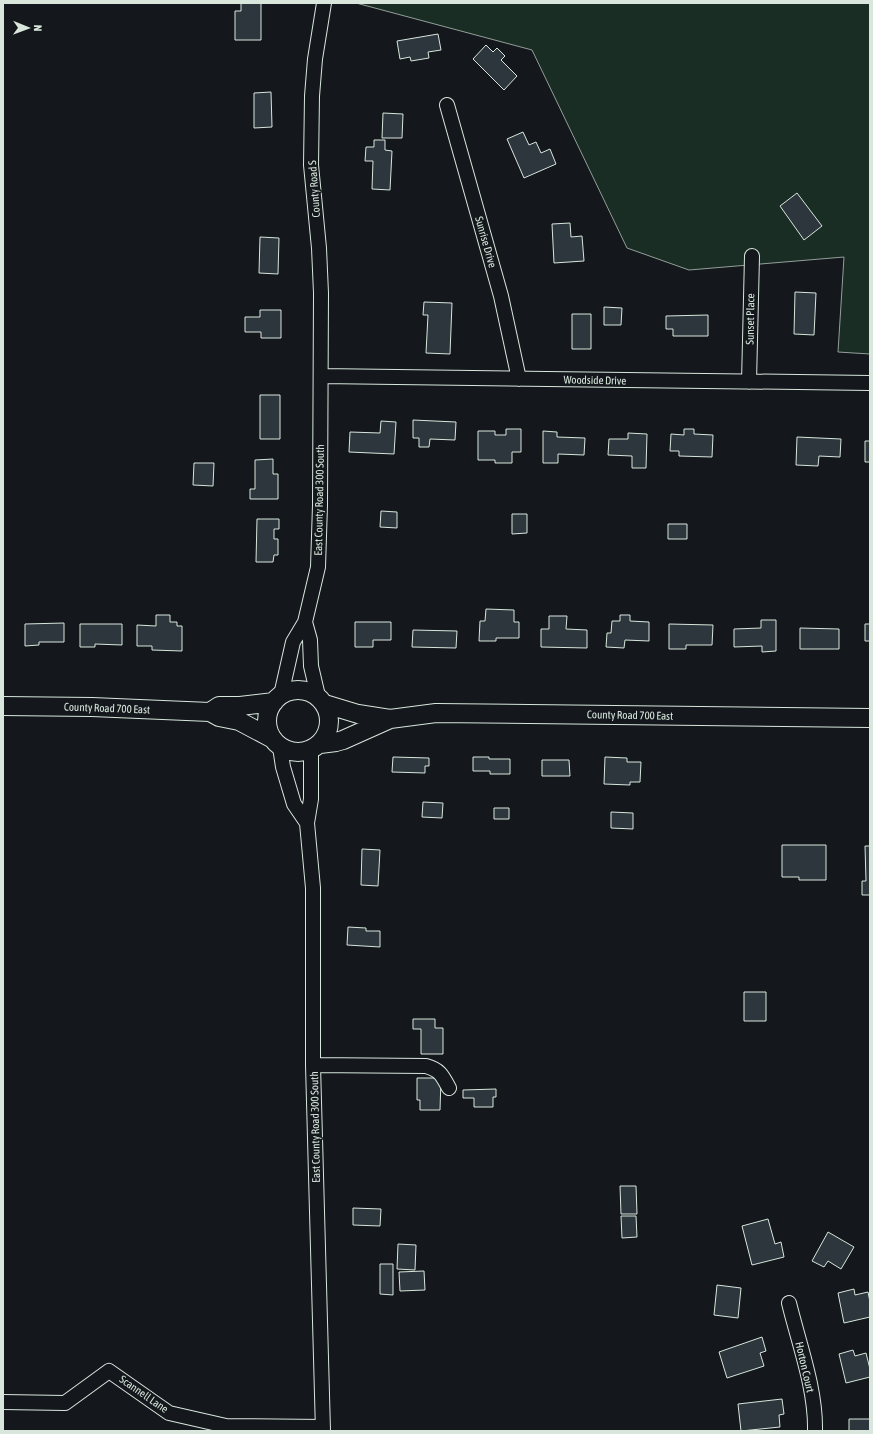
<svg xmlns="http://www.w3.org/2000/svg" width="873" height="1434" viewBox="0 0 873 1434" font-family="'Asap Condensed',sans-serif">
	<rect width="100%" height="100%" fill="#14181c"/>
	<path fill="#1a2d24" stroke="#939e99" d="M356 3H870V354L838 352 844 257 689 270 627 248 532 50Z"/>
	<path fill="#2c363c" stroke="#d8e6dc" d="M241 3H261V40H235V11H241Z
		M438 34 441 50 428 52 429 58 411 61 410 57 400 59 397 41Z
		M486 45 493 52 497 48 505 56 501 60 517 76 504 90 473 59Z
		M271 92 272 127 254 128V93Z
		M383 113 403 114 402 138H382Z
		M523 132 529 145 536 142 541 153 550 149 556 164 524 178 507 139Z
		M374 140H385V150L392 151 390 190 372 189 373 161H365L366 147H374Z
		M797 193 822 226 804 240 780 206Z
		M570 223 571 237 582 236 584 261 554 263 552 224Z
		M260 237 279 238 278 274 259 273Z
		M795 292 816 293 814 335 794 334Z
		M424 302 452 303 450 354 426 353 428 315H423Z
		M604 307 622 308 621 325H604Z
		M260 310H281V338H261V332H245V317H260Z
		M572 314H591V349H572Z
		M708 315V336H673V329H666V316Z
		M260 395H280V439H260Z
		M413 420 456 422 455 440 430 439 429 447H419V438H413Z
		M381 421 396 422 394 454 349 452 350 432 380 433Z
		M506 429H521V452H512V463H495V460H478V431H495V435H506Z
		M684 429H694V434L713 435 712 457 679 456V451H670L671 434 684 435Z
		M543 431 557 432V437L585 438 584 455 558 454V463H543Z
		M628 433 647 434 646 468H632V456L608 455 609 439H628Z
		M797 437 841 439 840 457 819 456 818 466 796 465Z
		M865 441H870V462H865Z
		M273 459V474H278V499H250V489H255V460Z
		M194 463H214L213 486 193 485Z
		M381 511 397 512V528L380 527Z
		M512 514H527V533L512 534Z
		M257 519H279V529H274V539H278V555H274L273 562H256Z
		M668 524H687V539H668Z
		M486 609 514 610V622H519V638H496V641H479L480 621H485Z
		M156 615H170V622H177V626H182V651L152 650V646H137V625L156 626Z
		M620 615H630V621L649 622V641L625 640 624 648 606 647 607 633H611L612 621H620Z
		M549 616H567L566 629 587 630V648L541 647V629H549Z
		M761 620H776V651L762 652V646L734 647V629L761 628Z
		M355 622H391V640H373V647H355Z
		M64 623V642H39V645L25 646V624Z
		M80 624H122V645L95 644V647H80Z
		M669 624 713 625 712 645H686V649H669Z
		M865 624H870V641H865Z
		M800 628 839 629V649H800Z
		M413 630 457 631 456 648 412 647Z
		M393 757 429 758V766H425V773L392 772Z
		M473 757H489V759H510V774H490V771H473Z
		M605 757 627 758V762H641L640 782H630V785L604 784Z
		M542 760H569L570 776H542Z
		M423 802 443 803 442 818 422 817Z
		M494 808H509V819H494Z
		M611 812 633 813V829L611 828Z
		M782 845H826V880H799V877H782Z
		M865 846H870V895H862V881H866Z
		M362 849 380 850 378 886 361 885Z
		M348 927 366 928V931H380V947L347 945Z
		M744 992H766V1021H744Z
		M413 1019H435V1028H443V1054H421V1029H413Z
		M417 1078H441L440 1110H420V1100H417Z
		M496 1089V1097H493V1107H474V1098H463V1090Z
		M620 1186H636L637 1214H621Z
		M353 1208 381 1209 380 1226 353 1225Z
		M621 1216H636L637 1237 622 1238Z
		M768 1219 775 1244 781 1242 784 1257 752 1265 742 1226Z
		M828 1232 854 1247 841 1269 828 1261 824 1267 812 1261Z
		M398 1244 416 1245 415 1270 397 1269Z
		M380 1264H393V1295L380 1294Z
		M424 1271 425 1290 400 1291 399 1272Z
		M717 1285 741 1288 738 1318 714 1315Z
		M854 1289 855 1295 868 1292 870 1302V1317L844 1323 838 1293Z
		M762 1337 766 1351 760 1353 764 1366 727 1378 719 1352Z
		M853 1350 855 1356 866 1353 870 1369V1377L846 1383 839 1354Z
		M782 1399 784 1414 779 1415 780 1427 741 1431 738 1404Z
		M849 1419H870V1431H849Z"/>
	<g fill="none" stroke-linecap="round" stroke-linejoin="round">
		<g stroke="#d8e6dc" stroke-width="16">
			<path id="minor" d="M447 105 501 296 519 379
				M321 376 870 383
				M749 382 752 256
				M305 622 310 640 311 666 318 696
				M281 695 293 642 305 622 318 567 320 505 321 293 319 248 311 165 312 96 315 59 324 3
				M280 747 283 767 294 804 307 823
				M311 750V799L307 823 313 888V1065L323 1431
				M313 1065 426 1066C440 1070 442 1075 449 1088
				M789 1303C799 1344 816 1389 815 1431
				M3 1402 65 1403 109 1371 169 1413 226 1426 323 1427"/>
		</g>
		<g stroke="#d8e6dc" stroke-width="20">
			<path id="major" d="M267 721a31 31 0 1 1 62 0a31 31 0 1 1-62 0Z
				M325 704 358 714 390 719 436 713 870 718
				M3 706 92 707 210 712 219 717 239 721 273 739
				M210 712 219 706H240L274 702
				M320 744 336 742 343 740 390 719"/>
		</g>
		<use href="#minor" stroke="#14181c" stroke-width="14"/>
		<use href="#major" stroke="#14181c" stroke-width="18"/>
	</g>
	<g text-anchor="middle" stroke-width="3" stroke-linejoin="round" paint-order="stroke">
		<g font-size="11" fill="#d8e6dc" stroke="#14181c">
			<text transform="translate(314 189) rotate(-94)" y="4">County Road S</text>
			<text transform="translate(486 242) rotate(74)" y="4">Sunrise Drive</text>
			<text transform="translate(750 319) rotate(-89)" y="4">Sunset Place</text>
			<text transform="translate(595 380) rotate(1)" y="4">Woodside Drive</text>
			<text transform="translate(319 500) rotate(-89)" y="4">East County Road 300 South</text>
			<text transform="translate(107 708) rotate(2)" y="4">County Road 700 East</text>
			<text transform="translate(630 715) rotate(1)" y="4">County Road 700 East</text>
			<text transform="translate(315 1127) rotate(-91)" y="4">East County Road 300 South</text>
			<text transform="translate(805 1367) rotate(77)" y="4">Horton Court</text>
			<text transform="translate(144 1394) rotate(35)" y="4">Scannell Lane</text>
		</g>
	</g>
	<rect width="873" height="1434" fill="none" stroke="#d8e6dc" stroke-width="8"/>
	<g transform="translate(28 28) rotate(91)" stroke="#14181c" stroke-width="3" paint-order="stroke">
	<path d="M0-3L7 15L0 10L-7 15Z" fill="#d8e6dc"/>
	<text y="-6" font-size="11" font-weight="bold" text-anchor="middle" fill="#d8e6dc">N</text>
	</g>
</svg>
